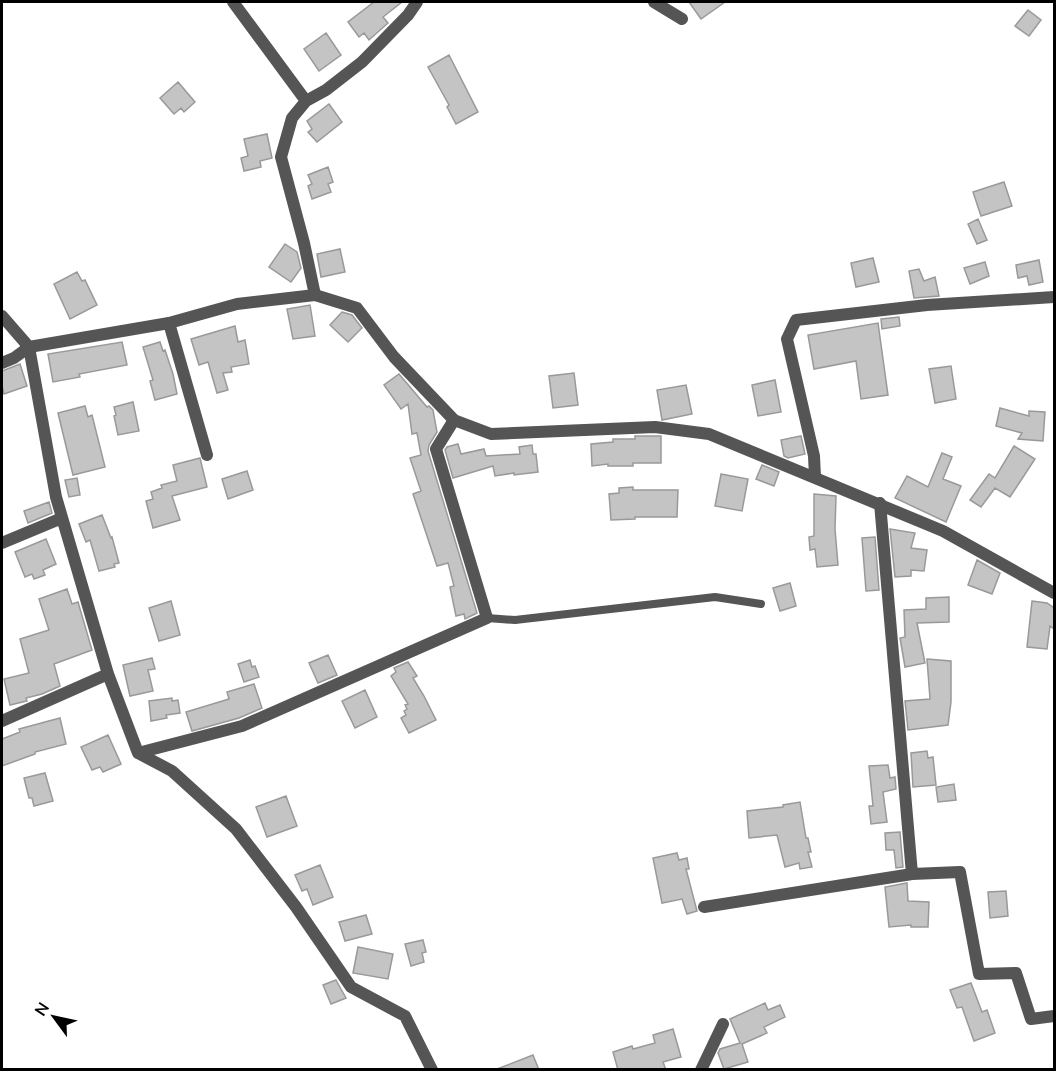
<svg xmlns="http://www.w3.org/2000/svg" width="1056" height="1071" viewBox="0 0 1056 1071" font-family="Mulish,sans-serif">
	<rect width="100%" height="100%" fill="#fff"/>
	<path fill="#c4c4c4" stroke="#999" stroke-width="1.5" d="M374 2H402L383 17 388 23 369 40 364 33 359 37 348 22Z
		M689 2H725L701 19Z
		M1028 10 1041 20 1029 36 1015 26Z
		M326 33 341 55 319 71 304 49Z
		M449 55 478 112 456 124 447 107 449 105 428 67Z
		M178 82 195 102 184 112 181 108 174 114 160 98Z
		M329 104 342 122 317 142 308 132 312 129 307 121Z
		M267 134 272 158 260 161 261 167 244 171 241 158 248 156 244 139Z
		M328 167 333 182 328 184 331 192 312 199 308 186 312 184 308 175Z
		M1004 182 1012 206 981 216 973 192Z
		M978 219 987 240 977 244 968 224Z
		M285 244 297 252 301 268 291 282 269 267Z
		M340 249 345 272 321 277 317 254Z
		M873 258 879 282 856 287 851 263Z
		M1039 260 1043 282 1029 285 1027 276 1018 278 1016 265Z
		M985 262 989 276 970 284 964 268Z
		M919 269 924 281 935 277 939 296 914 298 909 271Z
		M77 272 82 281 85 280 97 305 70 319 54 284Z
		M310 305 315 336 293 339 287 309Z
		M342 312 352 315 362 328 348 342 330 325Z
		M899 317 900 326 882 329 881 319Z
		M878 323 888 395 861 399 856 361 814 369 808 335Z
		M235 326 238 342 245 340 249 364 231 367 232 372 223 373 228 390 217 393 208 362 199 365 191 339Z
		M122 342 127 365 79 374 80 377 53 382 48 354Z
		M160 342 163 351 165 350 173 374 177 394 155 400 150 381 153 380 143 347Z
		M20 364 27 386 4 394 2 386V371Z
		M951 366 956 399 935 403 929 369Z
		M574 373 578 405 553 408 549 376Z
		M399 374 427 407 429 406 433 410 437 432 429 445 428 451 477 613 465 619 464 614 456 616 450 587 454 586 448 563 437 566 413 494 421 491 410 458 421 455 417 433 412 434 408 404 401 409 384 385Z
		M775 380 781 412 758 416 752 385Z
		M686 385 692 414 662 420 657 390Z
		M133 402 139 431 118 435 114 416 116 415 114 407Z
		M85 406 88 417 92 415 105 467 73 475 58 413Z
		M1000 408 1029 416V411L1045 412 1043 441 1018 439 1022 433 996 426Z
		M635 436H661V463H633V466H608V464L592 466 591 444 613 442V439H635Z
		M801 436 805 454 788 458 784 456 781 440Z
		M458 444 461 454 484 449 486 456 520 454 519 447 532 445 533 454H536L538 472 514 475V473L495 476 493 466 453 478 445 450 447 447Z
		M1014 446 1035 459 1010 497 995 488 981 507 970 500 989 474 995 478Z
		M942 453 952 457 943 479 961 486 946 522 895 498 907 476 928 487Z
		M200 458 207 487 172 496 180 520 153 528 146 501 153 499 151 492 162 488 161 485 177 481 173 465Z
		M762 465 779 472 774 486 756 479Z
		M247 471 253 490 228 499 222 479Z
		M721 474 748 479 742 511 715 506Z
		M77 478 80 495 69 497 65 480Z
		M633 487V490H678L677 517H635V519L611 520 609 494 619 493V488Z
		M814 494 836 496 835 529 838 565 817 567 815 549 810 550 809 537 814 536Z
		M49 502 52 513 28 523 24 511Z
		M102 515 111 538 112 537 119 563 114 564 115 567 99 571 90 540 86 542 79 524Z
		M890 529 915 533 911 548 927 550 924 571 911 570V576L895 577Z
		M875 537 879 590 866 591 862 538Z
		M46 539 56 564 43 570 45 575 34 579 32 574 25 577 15 552Z
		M977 560 1000 573 992 594 968 585Z
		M790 583 796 606 780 611 773 588Z
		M67 589 72 604 78 602 92 650 54 664 60 686 42 694 26 698 27 701 10 705 4 679 29 673 20 639 49 630 39 599Z
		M949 597V622L917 623 925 663 905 667 900 638 905 637 904 610 926 609V598Z
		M171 601 180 635 159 641 149 608Z
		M1032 601 1047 603 1054 608V629L1050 626 1047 649 1027 647Z
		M328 655 337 675 318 683 309 663Z
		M152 658 155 669 148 670 153 691 130 696 123 665Z
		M927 659 951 661V702L948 725 908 730 905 701 930 699Z
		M250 660 252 667 255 666 259 677 244 682 238 664Z
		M408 662 417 676 413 678 424 696 436 720 409 733 401 718 406 715 404 711 407 709 405 705 408 704 391 676 396 672 394 668Z
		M254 684 262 708 239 718 192 731 186 712 229 699 227 692Z
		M365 690 377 717 355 728 342 701Z
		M172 698V701L178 700 180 713 166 715 167 718 151 721 149 701Z
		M60 718 66 744 35 752V754L2 766V739L20 732 19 729Z
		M108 735 121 764 103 772 100 767 92 770 81 747Z
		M927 751 928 758 933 757 936 785 913 787 911 753Z
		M888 765 890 778 895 777 896 789 883 792 887 822 871 824 869 806H873L869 766Z
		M45 773 53 801 34 806 32 798H29L24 778Z
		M954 784 956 800 938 802 936 787Z
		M286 796 297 826 267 837 256 807Z
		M800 802 806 838H808L811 852H808L812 867 800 869 799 863 785 867 777 835 749 838 747 811 783 807V805Z
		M900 832 903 867 896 868 894 850H886L885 833Z
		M677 853 679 860 687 858 689 869H686L697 911 687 914 682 899 662 903 653 858Z
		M320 865 333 897 313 905 307 889 302 891 295 875Z
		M907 883 908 901 929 902 928 927H911V925L889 927 885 887Z
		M1006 891 1008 916 990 918 988 892Z
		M366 915 372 934 345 941 339 922Z
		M423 940 426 952 422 953 424 962 411 966 405 944Z
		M358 947 393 954 388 979 353 973Z
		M336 980 346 998 331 1004 323 985Z
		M971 983 982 1012 987 1010 995 1033 974 1041 962 1007 957 1008 950 990Z
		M765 1003 768 1010 780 1005 785 1017 764 1027 767 1033 742 1044 748 1062 724 1069 718 1053 720 1049 740 1043 730 1019Z
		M673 1029 681 1057 663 1062 666 1070H618L613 1052 632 1046 633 1049 655 1043 653 1035Z
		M533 1055 539 1070H497V1069Z"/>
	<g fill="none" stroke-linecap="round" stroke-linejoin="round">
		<path stroke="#555" stroke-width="8" d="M487 618 515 620 715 597 761 604"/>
		<path stroke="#555" stroke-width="12" d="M233 2 306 101
			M654 2 682 19
			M315 295 304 243 281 157 292 118 306 101 326 90 362 62 408 15 417 2
			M169 323 207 455
			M2 363 14 358 29 347 56 497 108 674 138 753 172 771 236 829 296 907 351 987 405 1016 432 1070
			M815 477 814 456 787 339 796 320 927 305 1054 297
			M880 503 912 874 960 872 979 974 1016 973 1031 1019 1054 1016
			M2 543 62 518
			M2 721 108 674
			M138 753 242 726 487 618 436 449 454 420
			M704 907 912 874
			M701 1070 723 1024"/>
		<path stroke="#555" stroke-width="12" d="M2 316 29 347 169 323 237 304 315 295 357 308 394 357 454 420 491 434 655 427 709 434 943 531 1054 593"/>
	</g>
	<rect width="1056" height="1071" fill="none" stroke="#000000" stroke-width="6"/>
	<g transform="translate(54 1017) rotate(303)" stroke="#ffffff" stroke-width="4.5" paint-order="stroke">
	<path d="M0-4.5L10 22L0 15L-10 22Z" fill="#000000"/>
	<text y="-9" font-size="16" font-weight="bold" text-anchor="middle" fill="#000000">N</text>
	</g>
</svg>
